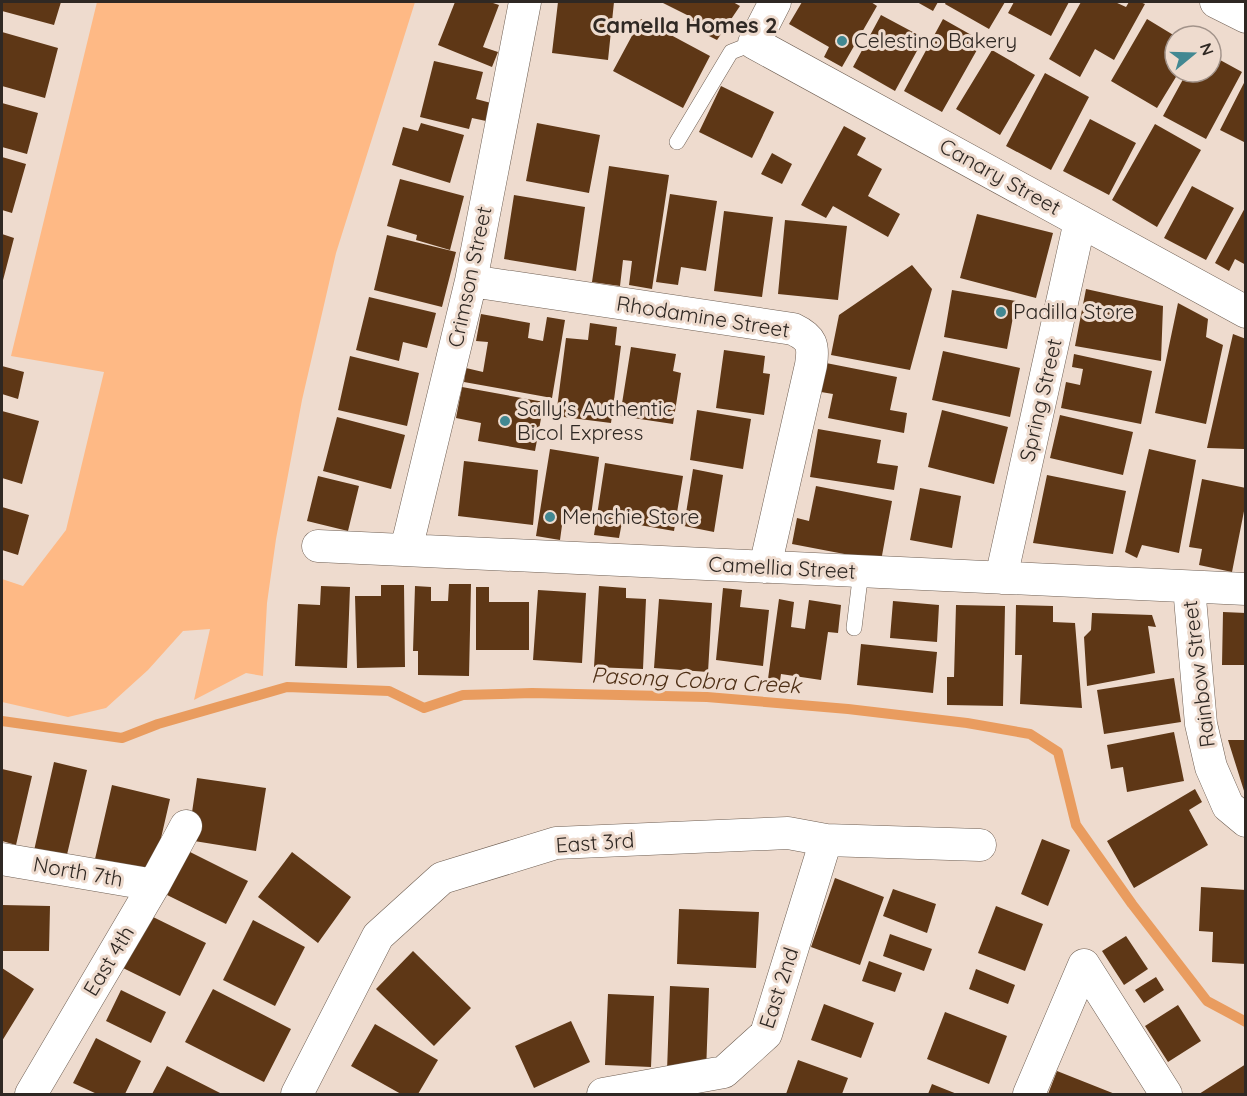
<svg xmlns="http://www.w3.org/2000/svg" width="1247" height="1096" viewBox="0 0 1247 1096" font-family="Quicksand,sans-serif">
	<rect width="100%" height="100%" fill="#eedbce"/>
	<path fill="#feb985" d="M97 2H415L336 253 302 400 276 539 267 603 263 676 246 673 194 700 210 629 183 631 148 670 106 708 68 717 2 702V579L23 586 66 530 104 372 11 356Z"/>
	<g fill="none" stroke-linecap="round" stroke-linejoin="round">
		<path stroke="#e99c5f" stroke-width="10" d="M2 721 122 738 158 724 287 687 389 691 424 708 463 695 532 693 707 697 848 709 967 723 1030 734 1058 752 1076 825 1132 904 1207 1001 1246 1022"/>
	</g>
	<path fill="#5e3716" d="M2 2H61L54 25 2 11Z
		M455 2H490L499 5 483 47 498 52 492 67 438 45Z
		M558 2H614L608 60 552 53Z
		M661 2H733L740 6 717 40 691 27 693 18Z
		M802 2H871L877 6 842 67 824 57 829 47 789 24Z
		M917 2H938L933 11Z
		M946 2H1005L989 29 945 4Z
		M1014 2H1069L1051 36 1008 13Z
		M1081 2H1115L1126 7 1129 2H1140L1145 4 1114 60 1095 49 1080 77 1049 59Z
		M881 15 924 38 895 91 853 67Z
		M641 19 710 56 683 108 613 71Z
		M943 19 982 41 942 112 904 91Z
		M1147 19 1175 36V72H1179L1157 108 1111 81Z
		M2 32 58 48 45 98 2 86Z
		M992 50 1035 75 1000 135 956 109Z
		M1211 55 1242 72 1206 139 1163 116 1187 72H1211Z
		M434 61 483 72 476 99 491 103 486 121 472 118 469 129 420 117Z
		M1045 73 1089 97 1051 170 1006 146Z
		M1246 79V143L1220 130Z
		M721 86 774 112 752 158 699 132Z
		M2 103 38 113 27 154 2 147Z
		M1090 119 1136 143 1109 195 1063 171Z
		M421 123 464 135 450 183 392 165 403 127 418 131Z
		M537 123 600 135 589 193 526 181Z
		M1155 124 1201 150 1157 227 1112 200Z
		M844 126 866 138 857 155 882 169 868 196 900 214 888 237 833 206 826 218 801 205Z
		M772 153 792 164 782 184 761 174Z
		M2 157 26 164 12 213 2 210Z
		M609 166 669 175 652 289 629 285 632 261 623 260 620 286 592 282Z
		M400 179 464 196 450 250 416 240 417 235 387 226Z
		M1192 186 1234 208 1206 260 1164 238Z
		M670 194 717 201 706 271 681 267 678 285 656 282Z
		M514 195 585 207 576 271 504 259Z
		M1246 206V265L1235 259 1229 271 1215 263Z
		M724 211 773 217 762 297 714 291Z
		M977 214 1053 233 1036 298 960 278Z
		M785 220 847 226 838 300 778 294Z
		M2 234 14 238 2 284Z
		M387 235 456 252 442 307 374 290Z
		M912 265 932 289 910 370 831 355 839 315Z
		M1086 289 1163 306 1161 361 1075 346Z
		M952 290 1016 301 1007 349 944 337Z
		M369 297 436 313 427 348 403 342 399 361 356 350Z
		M1178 303 1208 319 1206 337 1223 345 1206 424 1155 413Z
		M481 314 530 323 528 338 543 341 547 317 565 320 552 398 464 382 466 368 483 372 488 342 476 341Z
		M590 323 617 327 615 345 621 346 611 423 556 416 566 338 588 340Z
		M1233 334 1246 339 1244 367 1246 368V444L1244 449 1207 448Z
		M631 347 676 354 673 371 681 373 673 424 620 416Z
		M724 350 765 356 763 373 770 374 764 415 716 408Z
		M943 351 1020 368 1010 417 932 400Z
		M1074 354 1152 371 1141 424 1061 408 1066 382 1080 385 1083 369 1072 367Z
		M350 356 419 373 407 426 338 410Z
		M826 363 897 377 890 410 907 413 904 433 828 418 833 394 821 392Z
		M2 366 24 372 18 399 2 394Z
		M462 387 544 402 535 451 478 441 481 423 456 418Z
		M697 410 751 419 743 469 690 460Z
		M942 410 1008 427 994 484 928 467Z
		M2 411 39 421 22 484 2 478Z
		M1060 415 1133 432 1123 475 1050 458Z
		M337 417 405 435 391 489 323 471Z
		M818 429 881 440 877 463 898 466 894 490 810 477Z
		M550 449 599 457 590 523 563 518 560 540 536 536Z
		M1149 449 1196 460 1179 553 1142 545 1137 558 1125 552Z
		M464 461 538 470 533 525 458 516Z
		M605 463 683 476 674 531 622 522 619 538 594 535Z
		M693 469 723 475 714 532 684 526Z
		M1047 475 1126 491 1113 554 1033 543Z
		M318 476 359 486 348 531 307 521Z
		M1202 479 1246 488V501L1232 572 1199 565 1202 549 1189 547Z
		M816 486 892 501 881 561 792 544 797 518 809 521Z
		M920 488 961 496 952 548 910 540Z
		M2 507 29 515 18 555 2 550Z
		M449 584H471L469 676 418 675V651H413L415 586 431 587V601H448Z
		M381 585H404L405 667 357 668 355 596H381Z
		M321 586 350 587 347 668 295 666 298 604 320 605Z
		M599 586 626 588V598L646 599 643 669 594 667Z
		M476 587H489V602H529V650H476Z
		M723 588 742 590 740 607 769 610 763 666 716 660Z
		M538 590 586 593 582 663 533 660Z
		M659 599 712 603 708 672 654 668Z
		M779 599 794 602 791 627 805 629 809 600 841 605 838 633 828 632 821 680 781 674 779 688 767 686Z
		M893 601 939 605 937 642 890 638Z
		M956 605 1005 606 1003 706 947 705V677H954Z
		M1016 605 1053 606V622L1075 623 1082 708 1020 704 1022 655H1015Z
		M1223 612 1246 613V665H1222Z
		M1092 613 1152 615 1156 627 1148 626 1155 673 1087 686 1084 637 1091 630Z
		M861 644 937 652 933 693 857 685Z
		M1174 678 1181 722 1104 734 1097 690Z
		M1174 732 1184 781 1127 792 1123 767 1111 769 1107 745Z
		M1228 740H1246V794H1245Z
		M54 762 87 770 65 863 33 855Z
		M2 769 32 776 16 845 2 841Z
		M197 778 266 788 256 851 188 840Z
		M112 785 170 799 153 873 95 859Z
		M1195 789 1202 802 1189 810 1208 845 1134 888 1107 841Z
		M1042 839 1070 850 1048 906 1021 894Z
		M188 851 248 881 226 924 167 895Z
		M292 852 351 897 318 943 258 897Z
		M835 878 884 897 860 965 811 947Z
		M1201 887 1246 890V964L1212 962 1213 932 1199 931Z
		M893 889 936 904 927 933 883 916Z
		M2 905 50 906 49 951H2Z
		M996 906 1043 924 1025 971 978 953Z
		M679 909 759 912 756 968 677 964Z
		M149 915 206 943 180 996 123 968Z
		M253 920 305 947 275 1006 223 980Z
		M890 934 932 949 924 971 883 956Z
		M1126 936 1148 969 1124 985 1102 951Z
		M413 951 471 1008 434 1046 376 989Z
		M869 961 902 973 895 992 862 981Z
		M2 968 34 989 2 1041Z
		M976 969 1015 985 1008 1004 969 989Z
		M1156 977 1164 990 1144 1003 1135 990Z
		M670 986 709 988 706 1073 667 1071Z
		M213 989 291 1029 264 1082 185 1042Z
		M121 990 166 1012 151 1043 106 1021Z
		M608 994 654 996 651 1067 605 1065Z
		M824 1004 874 1023 861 1058 811 1040Z
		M1178 1005 1201 1041 1168 1062 1145 1026Z
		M945 1012 1007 1036 989 1084 927 1059Z
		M571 1021 590 1062 534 1088 515 1046Z
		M375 1024 438 1060 418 1094H401L351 1066Z
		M96 1038 141 1061 125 1094H97L73 1083Z
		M798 1060 848 1078 842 1094H786Z
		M1246 1064V1094H1199Z
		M167 1066 222 1094H152Z
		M1057 1071 1115 1094H1048Z
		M932 1084 957 1094H928Z"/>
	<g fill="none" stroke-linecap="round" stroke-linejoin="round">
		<g stroke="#6f5f53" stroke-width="16">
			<path id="service" d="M677 142 731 52 754 43
				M854 628 861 571"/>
		</g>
		<g stroke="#6f5f53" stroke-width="33">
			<path id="minor" d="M775 2 754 43 1246 312
				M1216 2 1246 17
				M471 281 793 329C812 338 814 345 811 365L765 567
				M318 546 1246 589
				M406 550 471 281 525 2
				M1001 578 1080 221
				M1189 587 1201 724 1211 767 1228 806 1246 821
				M2 859 154 885
				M1084 965 1166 1094
				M31 1094 154 885 186 826
				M297 1094 378 936 442 878 556 843 788 833 826 840 980 845
				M603 1094 724 1072 766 1034 826 840
				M1029 1094 1084 965"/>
		</g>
		<use href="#service" stroke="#fff" stroke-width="15"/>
		<use href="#minor" stroke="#fff" stroke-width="32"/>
	</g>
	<g fill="#428892" stroke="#eedbce" stroke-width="2">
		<circle cx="842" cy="41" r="6"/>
		<circle cx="1001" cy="312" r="6"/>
		<circle cx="505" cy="421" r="6"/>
		<circle cx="550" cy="517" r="6"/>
	</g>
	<g text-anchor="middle" stroke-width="6" stroke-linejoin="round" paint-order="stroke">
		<g font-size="21" fill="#2f2823" stroke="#eedbce" text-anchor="start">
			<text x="854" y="48">Celestino Bakery</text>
			<text x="1013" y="319">Padilla Store</text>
			<text x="517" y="416">Sally's Authentic<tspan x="517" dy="24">Bicol Express</tspan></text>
			<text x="562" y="524">Menchie Store</text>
		</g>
		<g font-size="21" fill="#2f2823" stroke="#eedbce">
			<text transform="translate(1000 177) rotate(29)" y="7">Canary Street</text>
			<text transform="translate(470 277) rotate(-78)" y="7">Crimson Street</text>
			<text transform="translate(703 317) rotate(9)" y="7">Rhodamine Street</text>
			<text transform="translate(1041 400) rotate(-77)" y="7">Spring Street</text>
			<text transform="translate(782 568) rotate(3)" y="7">Camellia Street</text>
			<text transform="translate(1199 674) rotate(-97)" y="7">Rainbow Street</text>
			<text transform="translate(595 843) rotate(-4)" y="7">East 3rd</text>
			<text transform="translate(78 872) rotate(10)" y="7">North 7th</text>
			<text transform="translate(109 961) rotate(-59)" y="7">East 4th</text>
			<text transform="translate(779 988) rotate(-72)" y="7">East 2nd</text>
		</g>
		<g font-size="22" font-weight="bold" fill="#2f2823" stroke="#eedbce">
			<text x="685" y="33">Camella Homes 2</text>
		</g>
		<g font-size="22" font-style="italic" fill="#4e2f15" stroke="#eedbce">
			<text transform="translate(696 680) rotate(3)" y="8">Pasong Cobra Creek</text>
		</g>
	</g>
	<rect width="1247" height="1096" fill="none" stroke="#2f2823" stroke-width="6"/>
	<g transform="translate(1193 54) rotate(71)"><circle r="28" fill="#eedbce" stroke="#a2938a" stroke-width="1.5"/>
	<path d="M0-4.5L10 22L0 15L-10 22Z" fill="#428892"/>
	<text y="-9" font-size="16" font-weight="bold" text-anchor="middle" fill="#2f2823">N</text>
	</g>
</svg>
